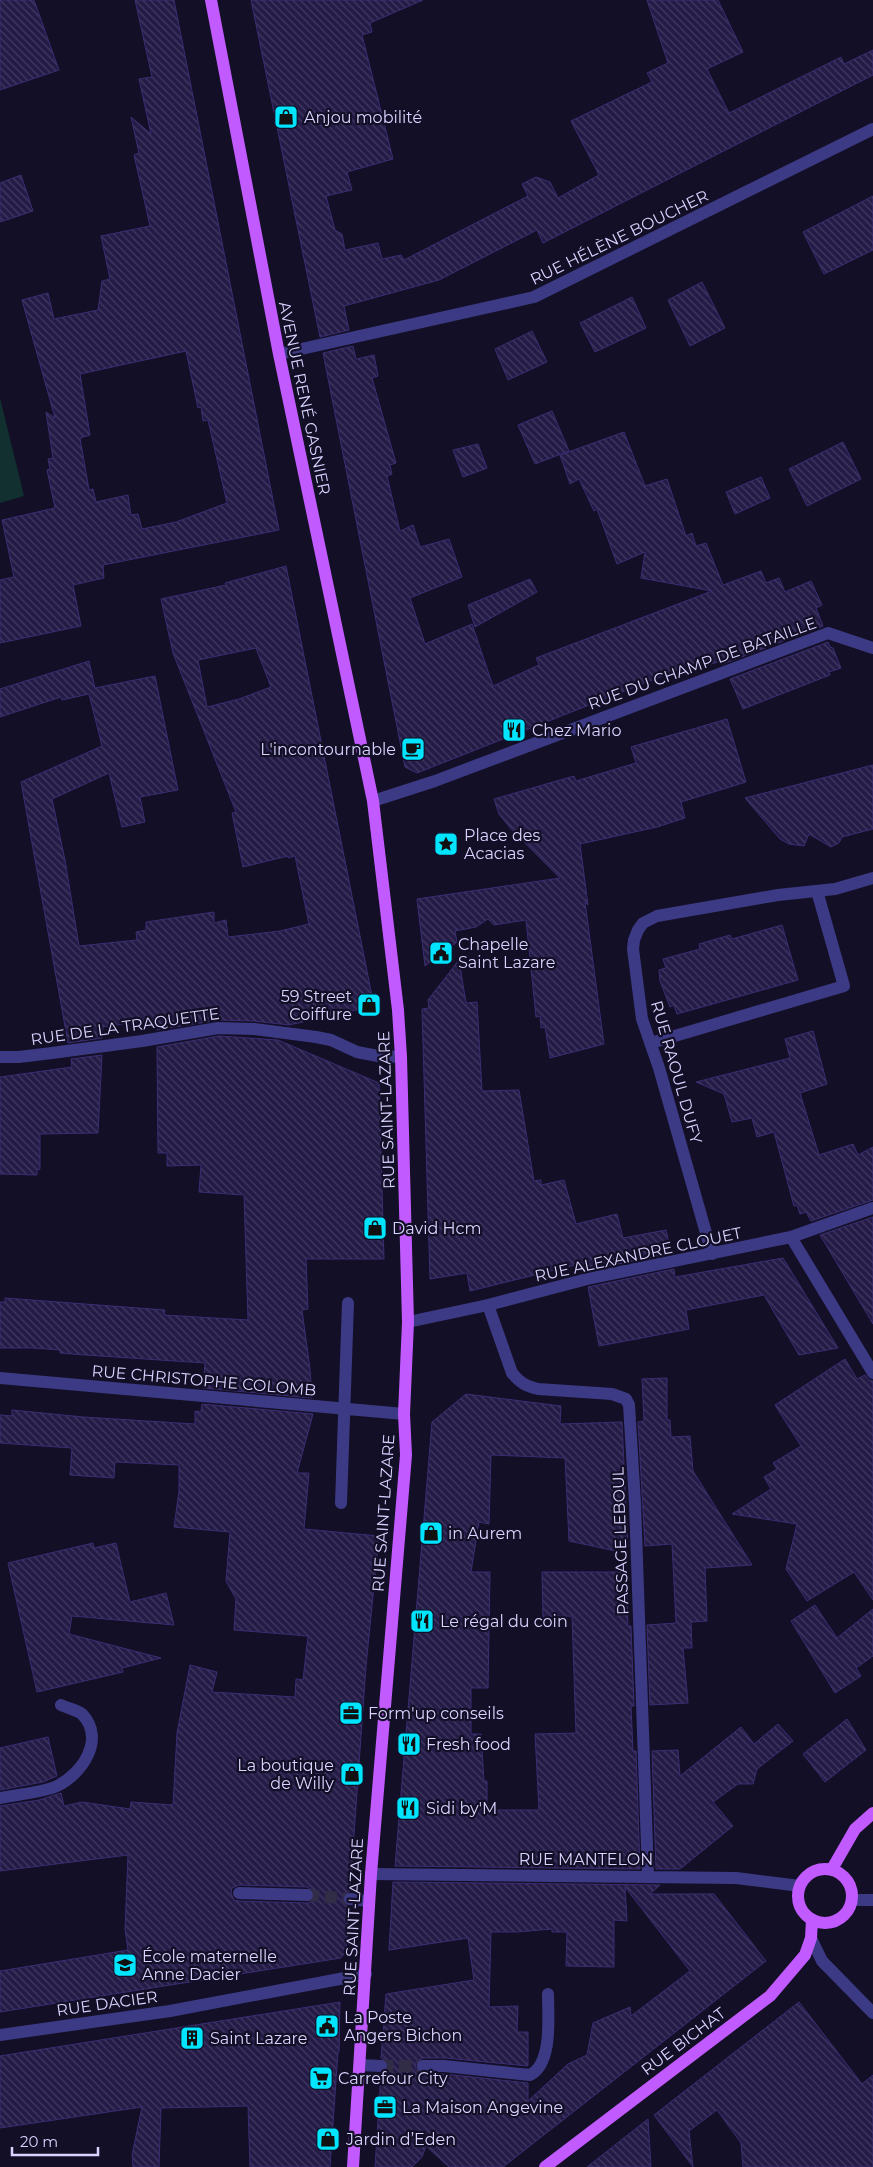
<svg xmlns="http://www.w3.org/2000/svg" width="873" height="2167" viewBox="0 0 873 2167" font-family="Montserrat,sans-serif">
	<defs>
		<pattern id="building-back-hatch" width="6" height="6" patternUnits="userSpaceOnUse" patternTransform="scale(1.25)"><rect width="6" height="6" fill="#241b47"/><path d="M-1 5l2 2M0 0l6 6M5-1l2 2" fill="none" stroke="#433b63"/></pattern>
	</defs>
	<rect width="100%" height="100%" fill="#130f26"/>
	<path fill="#12302f" d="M0 398 24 496 0 503Z"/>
	<path fill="url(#building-back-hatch)" stroke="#3b2d73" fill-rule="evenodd" d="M0 0H34L59 70 0 90Z
		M135 0H174L279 530 103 565 104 578 73 585 81 626 0 643V580L14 577 2 520 55 508 47 470 50 469 48 459 53 458 46 412 55 418 22 300 48 293 54 319 98 310 102 281 110 279 101 236 150 226 134 155 139 153 131 117 151 134 139 79 152 77ZM186 351 198 408 201 407 203 421 208 420 227 503 176 522 142 529 138 514 131 515 128 495 96 502 93 489 89 490 80 438 90 435 80 374Z
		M251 0H423L370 23 372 32 362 35 393 159 347 172 352 190 326 196 335 230 342 234 345 250 378 243 382 259 401 255 404 260 528 196 522 184 536 177 550 182 558 198 599 175 571 121 652 82 647 73 668 63 647 0H718L743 52 707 69 729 113 841 57 844 64 873 50V75L543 243 537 230 439 280 344 306 349 330 320 337Z
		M21 175 33 211 0 222V183Z
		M873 196V250L824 274 803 232Z
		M702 282 725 328 690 346 668 300Z
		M632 297 646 328 595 352 580 323Z
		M532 331 547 362 508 380 495 349Z
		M353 346 356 359 374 355 378 376 372 378 396 463 390 465 392 474 387 476 400 531 413 525 420 547 449 539 462 577 410 598 425 644 472 624 493 686 539 665 536 658 712 591 641 578 645 552 617 564 597 509 594 511 579 479 570 484 560 455 624 432 645 486 667 479 686 536 692 533 696 546 706 543 723 585 761 571 766 583 779 578 785 592 811 581 822 605 816 608 823 626 723 664 722 661 685 671 683 668 417 773 405 767 323 353Z
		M552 411 569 451 535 464 518 425Z
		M843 442 861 479 807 506 789 469Z
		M478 444 487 468 463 477 453 450Z
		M761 477 770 498 735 514 726 492Z
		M286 566 374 1006 289 1025 254 1021 218 1020 157 1030V1019L103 1027 102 1038 68 1043 21 782 102 746 89 694 62 700 61 697 0 717V689L89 661 95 688 155 676 178 790 140 797 145 822 122 827 109 773 52 799 65 860 79 946 137 940 136 932 146 930V922L214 912V923L226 920 228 937 280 931 309 924 295 856 288 858V856L243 867 232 813 236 812 173 653 161 599 226 585 225 583ZM256 648 271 687 239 699 207 707 198 660Z
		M530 579 537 592 475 627 468 605Z
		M828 642 830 647 833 648 841 668 829 672 830 675 743 709 730 679Z
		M727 719 746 782 681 802 685 818 657 827 580 844 588 905 585 902 604 1044 550 1058 545 1027 541 1028 540 1016 536 1017 526 920 494 925 488 919 476 927 455 931 457 942 425 966 417 899 560 878 511 829 499 814 494 799 574 776 576 781 636 763 631 747Z
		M873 765V829L842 837 839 843 831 847 809 834 804 846 789 844 780 839 745 798Z
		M782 925 798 980 677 1014 674 1005 670 1007 660 981 659 970 666 968 663 959 700 949 699 944 730 935 732 939Z
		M459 960 466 1003 477 1002 482 1091 519 1090 534 1181 541 1180V1185L564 1180 576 1224 617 1214 623 1238 666 1230 671 1253 584 1271 583 1263 470 1291 467 1273 430 1279 422 1009 429 1008 428 1000Z
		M813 1031 827 1084 800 1093 819 1155 853 1144 858 1155 873 1147V1200L811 1221 806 1212 800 1214 797 1205 794 1206 774 1132 757 1137 752 1118 732 1122 724 1094 696 1082 790 1058 785 1039Z
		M219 1036 278 1040 379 1083 384 1259H306L308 1309 302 1310 310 1369 312 1398 203 1388 205 1363 85 1355 60 1353V1350L34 1348H0V1302H5V1298L165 1310 164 1315 248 1320 244 1195 199 1192 201 1165 167 1166V1153H158L157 1047Z
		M102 1055 98 1133 40 1134V1169L37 1170V1175L0 1174V1077L72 1067 71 1059Z
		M873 1217V1324L820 1235Z
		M783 1258 838 1348 799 1355 764 1295 686 1310 689 1329 599 1346 588 1287 674 1269 675 1277Z
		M845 1359 857 1379 865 1375 869 1380 873 1381V1600L854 1572 807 1601 786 1569 797 1524 732 1514 771 1489 764 1477 777 1469 773 1463 801 1446 775 1405Z
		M667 1378V1420H670L671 1437 690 1436 693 1471 752 1565 705 1568 707 1621 691 1622 692 1648H683L688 1703 650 1705 647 1625 676 1623 672 1544 645 1546 638 1422 644 1421 642 1379Z
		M466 1394 561 1406 560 1424 622 1422 628 1547H624L625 1553 569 1541 565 1458 491 1455 489 1524 479 1522 471 1572H490L488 1688H471V1734H481L484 1781H487V1806H492V1810H539L535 1734 576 1733 572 1616 543 1617 542 1572H626L628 1626H631L634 1706H631L633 1751H636L640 1869 395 1866 432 1422Z
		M202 1404 313 1414 297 1473H309L304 1529 379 1536 366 1666 350 1891 344 1894 342 1899 345 1905 349 1907 346 1951 341 1958 0 2012V1971L128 1950 125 1929 128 1855 0 1871V1806L39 1800 61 1793 64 1806 82 1802 130 1809 131 1802 173 1805 177 1733 190 1665 217 1672 212 1692 295 1697 296 1679 303 1680 308 1636 234 1630 236 1599 226 1581 230 1532 174 1527 179 1491V1465L115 1462 114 1478 70 1475 72 1448 0 1443V1415L12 1416V1410L83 1417 195 1424V1411L201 1412ZM239 1885 307 1887 314 1891 315 1896 311 1902 307 1903 239 1901 234 1900 231 1893 232 1888Z
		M93 1543 94 1548 116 1543 130 1602 166 1593 174 1625 72 1616 69 1634 161 1658 122 1668 123 1672 37 1692 8 1563Z
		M815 1605 837 1638 873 1609V1656L856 1668 861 1676 835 1693 791 1621Z
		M847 1719 866 1750 825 1782 803 1754Z
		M778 1724 793 1741 757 1769 753 1784H738L713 1802 733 1826 680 1869H656L652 1751 678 1750 680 1776 741 1727 754 1744Z
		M48 1737 57 1776 43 1782 0 1790V1748Z
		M393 1882 660 1885 650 1894H714L766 1961 503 2167H449L426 2146 422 2157 412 2167H375L381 2074 385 2073 389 2067 388 2062 381 2058 386 1994 474 1980 468 1938 389 1950ZM625 1887 690 1971 631 2016 630 2007 593 2023 587 2055 568 2064 528 2101V2083L444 2074H423L416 2070V2062L423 2058H445L528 2066V2032H517L518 2006 489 2007 491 1932H517L552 1929V1932H567L566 1966 614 1967V1920L627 1921Z
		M340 2002 339 2052H338L330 2167H250L248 2106 161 2108 159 2167H133L132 2155 142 2107 0 2128V2056Z
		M799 2002 862 2084 873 2075V2167H743L741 2143 717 2110 689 2131 693 2167 654 2115Z
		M648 2119 651 2167H587Z"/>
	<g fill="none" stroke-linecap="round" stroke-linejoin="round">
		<path stroke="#312d47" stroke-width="12" stroke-dasharray="12 6" stroke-linecap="butt" d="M307 1895 350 1899
			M381 2066H423"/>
		<path stroke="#3d3a85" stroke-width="12" d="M279 354 534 297 873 129
			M373 801 435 781 828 633 873 648
			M651 1043 844 986 817 891
			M0 1057H19L52 1053 142 1041 218 1028 254 1029 316 1037 331 1040 357 1052 378 1056 401 1057
			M791 1237 873 1373
			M712 1254 659 1068 642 1019 633 949 634 940 638 930 643 923 657 916 778 895 835 889 873 878
			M488 1305 512 1373C520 1383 526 1386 538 1389L612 1394 626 1399 629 1405 635 1503 648 1875
			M408 1322 488 1305 591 1278 791 1237 873 1208
			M0 1378 404 1414
			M341 1503 348 1303
			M0 1798C15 1795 45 1792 57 1786 82 1774 106 1739 82 1714 77 1710 67 1708 61 1705
			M371 1874 736 1878 800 1886
			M239 1893 307 1895
			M350 1899 369 1901
			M852 1900H873
			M811 1938 822 1961 873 2013
			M0 2035 170 2011 366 1974
			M360 2065 381 2066
			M423 2066H444L530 2075C553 2063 548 2017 548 1994"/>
		<path stroke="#c25bff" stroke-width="12" d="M211 0 279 354 373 801 398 1010 401 1057 408 1322 404 1414 406 1455 371 1874 353 2167
			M798 1896a27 27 0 1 1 54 0a27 27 0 1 1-54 0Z
			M832 1869 855 1829 873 1813
			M545 2167 770 1996 805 1955 811 1938 812 1920"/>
	</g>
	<defs>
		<g id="shop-square" transform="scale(1.25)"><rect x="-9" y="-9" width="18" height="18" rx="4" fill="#00e5ff" stroke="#130f26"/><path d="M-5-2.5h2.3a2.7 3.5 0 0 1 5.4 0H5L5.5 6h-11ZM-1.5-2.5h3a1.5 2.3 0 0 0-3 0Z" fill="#111"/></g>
		<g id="restaurant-square" transform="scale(1.25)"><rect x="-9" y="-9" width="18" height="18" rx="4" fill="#00e5ff" stroke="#130f26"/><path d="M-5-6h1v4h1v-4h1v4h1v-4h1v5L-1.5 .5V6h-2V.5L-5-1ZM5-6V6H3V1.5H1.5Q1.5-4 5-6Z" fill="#111"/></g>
		<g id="cafe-square" transform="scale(1.25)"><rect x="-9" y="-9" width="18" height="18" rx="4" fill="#00e5ff" stroke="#130f26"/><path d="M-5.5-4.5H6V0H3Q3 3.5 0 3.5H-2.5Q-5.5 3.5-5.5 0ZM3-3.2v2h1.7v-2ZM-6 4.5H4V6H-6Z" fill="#111"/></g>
		<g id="sight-square" transform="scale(1.25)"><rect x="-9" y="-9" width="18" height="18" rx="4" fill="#00e5ff" stroke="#130f26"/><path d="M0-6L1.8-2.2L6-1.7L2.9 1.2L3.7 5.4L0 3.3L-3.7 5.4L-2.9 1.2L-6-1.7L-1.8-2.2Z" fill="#111"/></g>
		<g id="civic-square" transform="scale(1.25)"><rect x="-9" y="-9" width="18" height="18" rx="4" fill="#00e5ff" stroke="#130f26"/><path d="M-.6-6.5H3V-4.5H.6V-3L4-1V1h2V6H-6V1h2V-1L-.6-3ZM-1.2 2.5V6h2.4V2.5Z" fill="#111"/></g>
		<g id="office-square" transform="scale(1.25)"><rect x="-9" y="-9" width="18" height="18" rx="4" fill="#00e5ff" stroke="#130f26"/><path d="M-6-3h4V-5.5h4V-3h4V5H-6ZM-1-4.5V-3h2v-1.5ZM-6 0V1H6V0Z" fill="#111"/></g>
		<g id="school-square" transform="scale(1.25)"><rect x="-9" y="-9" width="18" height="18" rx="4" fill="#00e5ff" stroke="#130f26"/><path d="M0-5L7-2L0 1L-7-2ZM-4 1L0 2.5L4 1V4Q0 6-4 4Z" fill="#111"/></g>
		<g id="building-square" transform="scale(1.25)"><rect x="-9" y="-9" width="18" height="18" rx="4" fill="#00e5ff" stroke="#130f26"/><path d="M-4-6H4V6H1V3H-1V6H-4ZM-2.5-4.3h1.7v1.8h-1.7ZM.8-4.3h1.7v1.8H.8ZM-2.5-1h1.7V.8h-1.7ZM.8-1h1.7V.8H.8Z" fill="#111"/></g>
		<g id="supermarket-square" transform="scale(1.25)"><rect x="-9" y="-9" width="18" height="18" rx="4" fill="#00e5ff" stroke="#130f26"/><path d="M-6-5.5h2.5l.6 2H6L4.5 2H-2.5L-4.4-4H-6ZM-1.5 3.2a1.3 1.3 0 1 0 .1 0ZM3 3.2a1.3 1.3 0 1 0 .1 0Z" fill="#111"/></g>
	</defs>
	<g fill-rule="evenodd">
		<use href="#shop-square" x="286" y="117"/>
		<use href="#restaurant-square" x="514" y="730"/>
		<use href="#cafe-square" x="413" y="749"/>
		<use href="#sight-square" x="446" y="844"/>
		<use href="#civic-square" x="441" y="953"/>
		<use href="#shop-square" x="369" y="1005"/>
		<use href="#shop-square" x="375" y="1228"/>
		<use href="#shop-square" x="431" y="1533"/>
		<use href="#restaurant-square" x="422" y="1621"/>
		<use href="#office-square" x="351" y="1713"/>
		<use href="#restaurant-square" x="409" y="1744"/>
		<use href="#shop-square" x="352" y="1774"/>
		<use href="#restaurant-square" x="408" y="1808"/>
		<use href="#school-square" x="125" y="1965"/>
		<use href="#civic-square" x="327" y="2026"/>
		<use href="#building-square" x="192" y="2038"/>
		<use href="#supermarket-square" x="321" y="2078"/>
		<use href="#office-square" x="385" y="2107"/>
		<use href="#shop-square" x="328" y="2139"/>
	</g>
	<g text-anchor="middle" stroke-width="4.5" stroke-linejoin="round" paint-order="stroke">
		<g font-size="16" fill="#d9d4ff" stroke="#130f26" text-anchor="start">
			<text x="304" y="123">Anjou mobilité</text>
			<text x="532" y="736">Chez Mario</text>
			<text x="396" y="755" text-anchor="end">L'incontournable</text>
			<text x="464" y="841">Place des<tspan x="464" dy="18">Acacias</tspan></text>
			<text x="458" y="950">Chapelle<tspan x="458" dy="18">Saint Lazare</tspan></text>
			<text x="352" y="1002" text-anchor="end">59 Street<tspan x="352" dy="18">Coiffure</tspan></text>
			<text x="392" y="1234">David Hcm</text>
			<text x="448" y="1539">in Aurem</text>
			<text x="440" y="1627">Le régal du coin</text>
			<text x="368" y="1719">Form'up conseils</text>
			<text x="426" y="1750">Fresh food</text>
			<text x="334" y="1771" text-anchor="end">La boutique<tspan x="334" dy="18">de Willy</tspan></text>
			<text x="426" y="1814">Sidi by'M</text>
			<text x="142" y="1962">École maternelle<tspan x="142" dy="18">Anne Dacier</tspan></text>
			<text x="344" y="2023">La Poste<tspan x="344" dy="18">Angers Bichon</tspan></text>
			<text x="210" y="2044">Saint Lazare</text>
			<text x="338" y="2084">Carrefour City</text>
			<text x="402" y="2113">La Maison Angevine</text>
			<text x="346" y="2145">Jardin d’Eden</text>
		</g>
		<g font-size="16" fill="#d9d4ff" stroke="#130f26">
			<text transform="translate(619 237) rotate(-26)" y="6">RUE HÉLÈNE BOUCHER</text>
			<text transform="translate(305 398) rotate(78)" y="6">AVENUE RENÉ GASNIER</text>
			<text transform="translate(702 663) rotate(-20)" y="6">RUE DU CHAMP DE BATAILLE</text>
			<text transform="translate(125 1026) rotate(-8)" y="6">RUE DE LA TRAQUETTE</text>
			<text transform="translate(677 1072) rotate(74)" y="6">RUE RAOUL DUFY</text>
			<text transform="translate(386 1110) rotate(-92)" y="6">RUE SAINT-LAZARE</text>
			<text transform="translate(638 1254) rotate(-12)" y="6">RUE ALEXANDRE CLOUET</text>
			<text transform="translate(204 1380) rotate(5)" y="6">RUE CHRISTOPHE COLOMB</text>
			<text transform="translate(383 1513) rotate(-86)" y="6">RUE SAINT-LAZARE</text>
			<text transform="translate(620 1541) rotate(-92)" y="6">PASSAGE LEBOUL</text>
			<text x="586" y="1865">RUE MANTELON</text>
			<text transform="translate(353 1917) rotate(-87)" y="6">RUE SAINT-LAZARE</text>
			<text transform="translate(107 2003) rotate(-8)" y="6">RUE DACIER</text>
			<text transform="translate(683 2041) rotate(-37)" y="6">RUE BICHAT</text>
		</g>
	</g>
	<path d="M12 2147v8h86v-8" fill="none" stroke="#d9d4ff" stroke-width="2.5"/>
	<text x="20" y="2147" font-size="15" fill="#d9d4ff" stroke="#130f26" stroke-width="4" paint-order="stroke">20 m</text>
</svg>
